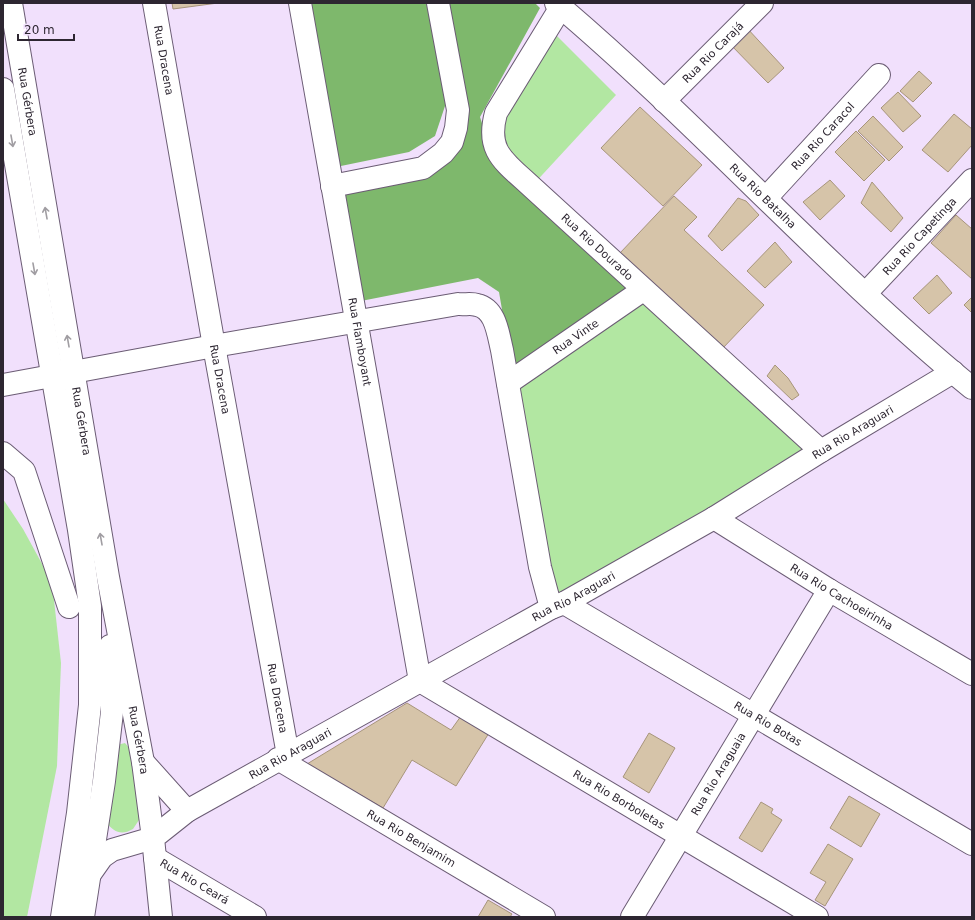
<svg xmlns="http://www.w3.org/2000/svg" width="975" height="920" font-family="'DejaVu Sans',sans-serif">
  <rect width="100%" height="100%" fill="#f1e0fc"/>
  <g fill="#b2e7a2">
    <path d="M548 27 616 95 531 187 509 167 496 113Z"/>
    <path d="M643 290 821 451 551 608 508 383Z"/>
    <path d="M3 499 23 529 52 582 61 663 57 766 27 917H3Z"/>
    <path d="M125 743 130 749 141 817 133 829C121 836 114 832 106 822L117 745Z"/>
  </g>
  <g fill="#7eb86c">
    <path d="M311 3H427L446 103 435 136 409 152 336 167Z"/>
    <path d="M443 3H535L540 8 480 117 489 145 636 290 513 374 499 292 478 278 361 301 339 191 452 155Z"/>
  </g>
  <g fill="#d6c4a9" stroke="#a7957b">
    <path d="M172 3H218L173 9Z"/>
    <path d="M746 27 784 68 768 83 729 43Z"/>
    <path d="M919 71 932 83 913 102 900 91Z"/>
    <path d="M898 92 921 116 903 132 881 108Z"/>
    <path d="M640 107 702 165 663 206 601 148Z"/>
    <path d="M954 114 972 129V145L948 172 922 150Z"/>
    <path d="M873 116 903 147 889 161 858 131Z"/>
    <path d="M856 131 885 160 864 181 835 152Z"/>
    <path d="M830 180 845 196 820 220 803 202Z"/>
    <path d="M872 182 903 218 891 232 861 203Z"/>
    <path d="M674 196 697 217 684 230 764 305 722 349 620 253Z"/>
    <path d="M738 198 746 201 759 215 722 251 708 236Z"/>
    <path d="M956 215 972 229V279L931 243Z"/>
    <path d="M775 242 792 262 765 288 747 271Z"/>
    <path d="M937 275 952 293 929 314 913 298Z"/>
    <path d="M972 297V313L964 305Z"/>
    <path d="M775 365 788 378 799 395 792 400 767 376Z"/>
    <path d="M407 703 451 730 461 716 489 733 456 786 412 760 383 808 307 764Z"/>
    <path d="M649 733 675 748 649 793 623 777Z"/>
    <path d="M849 796 880 814 861 847 830 828Z"/>
    <path d="M761 802 773 809 771 813 782 820 762 852 739 838Z"/>
    <path d="M828 844 853 859 825 906 815 900 826 882 810 873Z"/>
    <path d="M488 900 512 914 510 917H478Z"/>
  </g>
  <g fill="none" stroke-linecap="round" stroke-linejoin="round">
    <defs>
      <g id="minor">
        <path id="s1" d="M11 3 108 577 143 762 153 838 112 850 102 857 90 874"/>
        <path id="s2" d="M154 3 214 346 288 755"/>
        <path id="s3" d="M300 3 420 681 817 917"/>
        <path id="s4" d="M556 3C700 125 826 268 972 388"/>
        <path id="s5" d="M561 7 496 113C487 146 499 158 523 179L821 451"/>
        <path d="M3 89 79 530 90 606V705L78 813 62 917"/>
        <path id="s6" d="M664 101 762 3"/>
        <path d="M332 186 423 168 443 153 452 142 456 128 458 110 438 3"/>
        <path id="s7" d="M766 198 879 75"/>
        <path id="s8" d="M866 293 972 180"/>
        <path id="s9" d="M508 383 643 290"/>
        <path d="M3 385 214 346 458 304C464 305 471 303 477 305 496 309 498 334 502 350L540 567 551 608"/>
        <path d="M3 453 24 471 69 607"/>
        <path id="s10" d="M714 518 829 590 972 674"/>
        <path id="s11" d="M564 603 972 844"/>
        <path id="s12" d="M278 759 544 917"/>
        <path d="M143 762 187 811"/>
        <path id="s13" d="M155 858 255 917"/>
        <path d="M83 917 104 781 112 712 110 646"/>
        <path id="s14" d="M161 917 153 838 187 811 551 608 564 603 714 518 821 451 953 372"/>
        <path id="s15" d="M632 917 829 590"/>
      </g>
    </defs>
    <use href="#minor" stroke="#6b5c74" stroke-width="24"/>
    <use href="#minor" stroke="#fff" stroke-width="22"/>
  </g>
  <defs><path id="oneway-shaft" d="M-6 0H5M1.5-3L5.5 0L1.5 3" fill="none" stroke-width="1.6" stroke-linecap="round" stroke-linejoin="round"/></defs>
  <g stroke="#a09da2">
    <use href="#oneway-shaft" transform="translate(12 141) rotate(80)"/>
    <use href="#oneway-shaft" transform="translate(46 213) rotate(-100)"/>
    <use href="#oneway-shaft" transform="translate(34 269) rotate(80)"/>
    <use href="#oneway-shaft" transform="translate(68 341) rotate(-100)"/>
    <use href="#oneway-shaft" transform="translate(101 539) rotate(-100)"/>
  </g>
  <g text-anchor="middle" stroke-width="4" stroke-linejoin="round" paint-order="stroke">
    <g font-size="11" fill="#2d2631" stroke="#f1e0fc">
      <text dy="4" stroke="none"><textPath href="#s6" startOffset="69">Rua Rio Carajá</textPath></text>
      <text dy="4" stroke="none"><textPath href="#s2" startOffset="58">Rua Dracena</textPath></text>
      <text dy="4" stroke="none"><textPath href="#s1" startOffset="100">Rua Gérbera</textPath></text>
      <text dy="4" stroke="none"><textPath href="#s7" startOffset="84">Rua Rio Caracol</textPath></text>
      <text dy="4" stroke="none"><textPath href="#s4" startOffset="283">Rua Rio Batalha</textPath></text>
      <text dy="4" stroke="none"><textPath href="#s8" startOffset="78">Rua Rio Capetinga</textPath></text>
      <text dy="4" stroke="none"><textPath href="#s5" startOffset="302">Rua Rio Dourado</textPath></text>
      <text dy="4" stroke="none"><textPath href="#s9" startOffset="82">Rua Vinte</textPath></text>
      <text dy="4" stroke="none"><textPath href="#s3" startOffset="344">Rua Flamboyant</textPath></text>
      <text dy="4" stroke="none"><textPath href="#s2" startOffset="382">Rua Dracena</textPath></text>
      <text dy="4" stroke="none"><textPath href="#s1" startOffset="424">Rua Gérbera</textPath></text>
      <text dy="4" stroke="none"><textPath href="#s14" startOffset="889">Rua Rio Araguari</textPath></text>
      <text dy="4" stroke="none"><textPath href="#s14" startOffset="565">Rua Rio Araguari</textPath></text>
      <text dy="4" stroke="none"><textPath href="#s10" startOffset="150">Rua Rio Cachoeirinha</textPath></text>
      <text dy="4" stroke="none"><textPath href="#s2" startOffset="706">Rua Dracena</textPath></text>
      <text dy="4" stroke="none"><textPath href="#s11" startOffset="237">Rua Rio Botas</textPath></text>
      <text dy="4" stroke="none"><textPath href="#s1" startOffset="748">Rua Gérbera</textPath></text>
      <text dy="4" stroke="none"><textPath href="#s14" startOffset="241">Rua Rio Araguari</textPath></text>
      <text dy="4" stroke="none"><textPath href="#s15" startOffset="167">Rua Rio Araguaia</textPath></text>
      <text dy="4" stroke="none"><textPath href="#s3" startOffset="920">Rua Rio Borboletas</textPath></text>
      <text dy="4" stroke="none"><textPath href="#s12" startOffset="155">Rua Rio Benjamim</textPath></text>
      <text dy="4" stroke="none"><textPath href="#s13" startOffset="46">Rua Rio Ceará</textPath></text>
    </g>
  </g>
  <rect width="975" height="920" fill="none" stroke="#2d2631" stroke-width="8"/>
  <path d="M18 34v6h56v-6" fill="none" stroke="#2d2631" stroke-width="2"/>
  <text x="24" y="34" font-size="12" fill="#2d2631" stroke="#f1e0fc" stroke-width="3" paint-order="stroke">20 m</text>
</svg>
